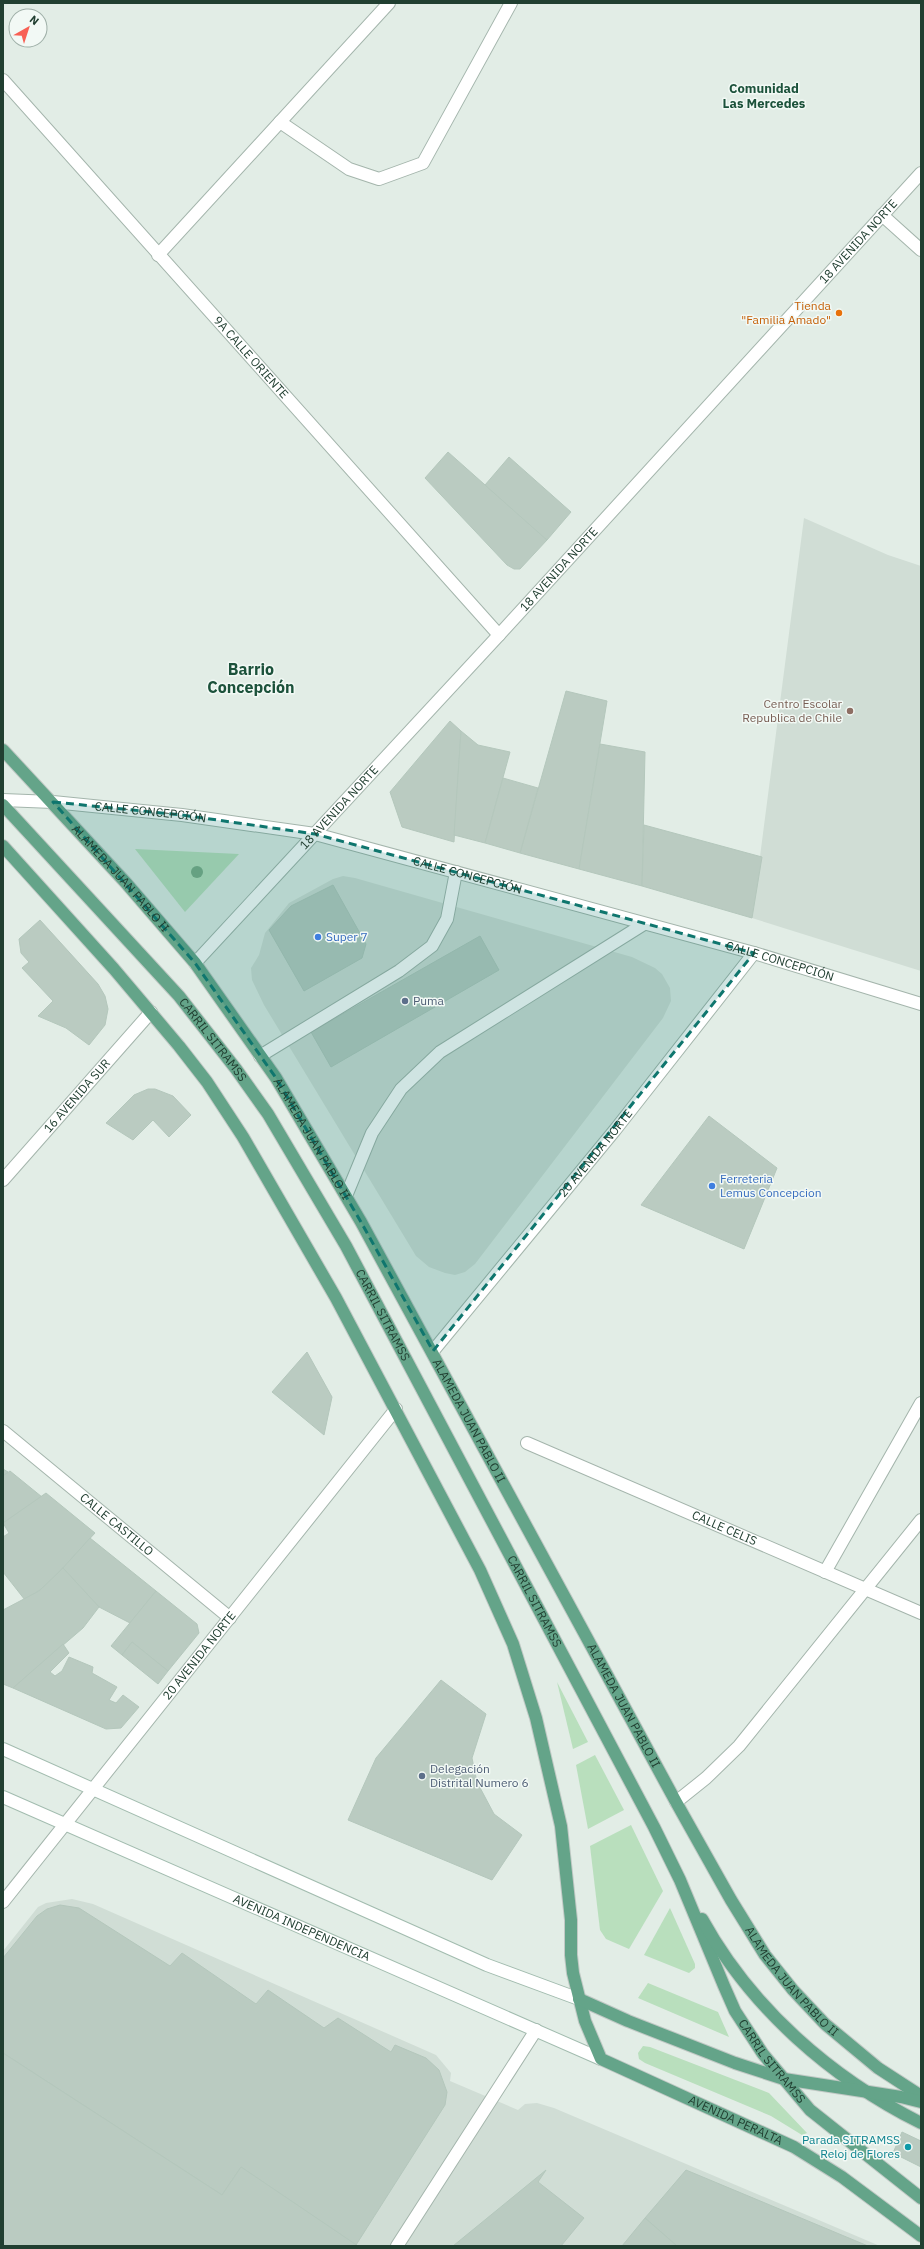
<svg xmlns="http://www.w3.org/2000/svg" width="924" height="2249" font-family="'IBM Plex Sans',sans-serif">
  <rect width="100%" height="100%" fill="#e2ede6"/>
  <g fill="#d0ddd5">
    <path d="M804 518 888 555 921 566V971L752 918Z"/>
    <path d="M343 876 355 878 632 957 655 968 662 974 670 988 671 1001 663 1018 475 1264 465 1272 455 1275 445 1273 429 1267 416 1256 264 1005 252 980 251 968 259 955 265 933 289 903 333 879Z"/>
    <path d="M72 1899 93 1904 436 2055 451 2073 450 2081 518 2110 525 2104 537 2103 554 2108 880 2246H3V1951L38 1907 46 1903Z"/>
  </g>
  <g fill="#b9dfbd">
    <path d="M135 849 239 854 185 912Z"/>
    <path d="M557 1682 588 1742 573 1749Z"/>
    <path d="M595 1755 624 1810 588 1829 576 1765Z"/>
    <path d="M631 1825 663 1891 629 1949 606 1939 600 1930 590 1846Z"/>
    <path d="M670 1908 695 1964V1968L689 1973 644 1955Z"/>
    <path d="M648 1983 718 2012 729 2037 638 1998Z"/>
    <path d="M643 2046 650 2047 769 2093 807 2133 802 2135 771 2116 645 2063 639 2059 638 2053Z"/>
  </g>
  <g fill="#bacbc1" stroke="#b4c7bc">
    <path d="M448 452 547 540 520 569H514L507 565 425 478Z"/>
    <path d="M509 457 571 512 547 540 485 485Z"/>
    <path d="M566 691 607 701 579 869 520 853Z"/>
    <path d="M450 721 461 731 454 842 402 827 390 792Z"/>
    <path d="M461 731 478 745 510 752 485 843 454 835Z"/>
    <path d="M600 744 645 752 642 886 579 869Z"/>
    <path d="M503 778 538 788 520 853 485 843Z"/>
    <path d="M644 825 762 857 752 918 642 886Z"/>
    <path d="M333 885 366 944 362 958 304 991 269 930 291 906Z"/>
    <path d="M40 920 98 984 105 996 108 1009 105 1025 89 1045 66 1028 38 1016 53 1001 22 968 29 962 21 953 19 939Z"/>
    <path d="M480 936 499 970 331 1067 311 1032Z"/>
    <path d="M148 1089H155L173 1096 191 1115 169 1137 153 1120 133 1140 106 1123 134 1095Z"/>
    <path d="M709 1116 777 1168 744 1249 641 1205Z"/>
    <path d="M307 1352 332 1397 324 1435 272 1392Z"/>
    <path d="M3 1469 8 1472 3 1476Z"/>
    <path d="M10 1471 42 1497 3 1523V1476Z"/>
    <path d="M46 1493 95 1533 47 1585 25 1600 3 1572V1537L9 1533 3 1523Z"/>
    <path d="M90 1538 156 1591 130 1623 99 1607 63 1568Z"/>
    <path d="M63 1568 99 1607 83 1628 13 1688 3 1684V1610L39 1591Z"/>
    <path d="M156 1591 197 1624 199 1633 168 1671 132 1642 122 1655 111 1646Z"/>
    <path d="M132 1642 168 1671 158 1684 122 1655Z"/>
    <path d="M63 1644 69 1653 50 1672 55 1676 62 1671 69 1657 93 1667 92 1673 117 1687 109 1700 116 1703 123 1695 139 1707 121 1728 106 1729 13 1688Z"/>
    <path d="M441 1680 486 1714 472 1758 477 1782 494 1814 522 1835 492 1880 348 1820 376 1758Z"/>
    <path d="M60 1905 79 1908 170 1966 182 1953 256 2004 268 1990 324 2028 338 2018 391 2052 395 2045 426 2058 439 2070 447 2092 445 2105 356 2245 241 2167 222 2195 3 2053V1958L37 1916 47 1909Z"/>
    <path d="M3 2053 222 2195 241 2167 358 2246H3Z"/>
    <path d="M902 2132 921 2141V2167L893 2153Z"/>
    <path d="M546 2170 538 2182 584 2218 561 2246H453Z"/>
    <path d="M686 2170 868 2246H677L645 2218Z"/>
    <path d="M645 2218 677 2246H622Z"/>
  </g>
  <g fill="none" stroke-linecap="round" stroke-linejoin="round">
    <defs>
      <g id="service">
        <path d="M280 122 349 169 379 179 423 163 511 3"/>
        <path d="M882 215 921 250"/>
        <path d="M260 1056 399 971 432 946 447 919 456 872"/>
        <path d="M346 1196 372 1133 401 1089 440 1052 644 924"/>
        <path d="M825 1572 921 1403"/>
        <path d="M397 2246 536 2030"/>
      </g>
      <g id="minor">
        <path id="s1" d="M3 80 499 635"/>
        <path d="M158 255 389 3"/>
        <path id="s2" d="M195 963 499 635 921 173"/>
        <path id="s3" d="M3 1180 151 1012"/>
        <path id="s4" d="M433 1351 615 1130 754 953"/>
        <path id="s5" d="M3 1431 230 1618"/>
        <path id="s6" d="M527 1443 921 1613"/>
        <path d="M676 1802 706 1778 739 1746 921 1520"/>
        <path id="s7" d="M3 1902 396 1409"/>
      </g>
      <g id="tertiary">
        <path id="s8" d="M3 800 53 802 182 815 315 834 754 953 921 1004"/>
      </g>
      <g id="secondary">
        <path d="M3 1749 487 1965 579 1999"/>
        <path id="s9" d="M3 1797 601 2059"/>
      </g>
      <g id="primary">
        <path id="s10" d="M3 750 126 883 195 963 276 1078 361 1222 676 1802 731 1900 765 1955 793 1990 825 2024 878 2068 921 2096"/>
        <path id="s11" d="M3 805 179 996 236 1069 268 1114 346 1246 654 1827 680 1880 724 1986 735 2011 763 2054 810 2110 921 2198"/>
        <path id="s12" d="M3 846 114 969 179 1046 207 1082 243 1137 336 1298 480 1570 513 1644 536 1718 561 1826 571 1920V1955L573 1973 585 2021 601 2059 794 2147 842 2177 921 2236"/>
        <path d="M702 1919C751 2008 831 2078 921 2123"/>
        <path d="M579 1999 628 2021 735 2063 784 2079 901 2097 921 2102"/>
      </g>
    </defs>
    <use href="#service" stroke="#a4b5ac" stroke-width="14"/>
    <use href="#minor" stroke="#a4b5ac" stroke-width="14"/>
    <use href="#tertiary" stroke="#a4b5ac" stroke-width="14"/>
    <use href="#secondary" stroke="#a2bcaf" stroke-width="14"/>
    <use href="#primary" stroke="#c1c9c5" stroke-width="14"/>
    <use href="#service" stroke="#fff" stroke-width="12"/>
    <use href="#minor" stroke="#fff" stroke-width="12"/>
    <use href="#tertiary" stroke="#fff" stroke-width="12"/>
    <use href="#secondary" stroke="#fff" stroke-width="12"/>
    <use href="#primary" stroke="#64a489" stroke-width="12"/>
  </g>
  <circle fill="#7cac87" cx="197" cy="872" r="6"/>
  <path fill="#0f766e" fill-opacity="0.2" stroke="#0f766e" stroke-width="3" stroke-dasharray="8 5" stroke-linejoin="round" d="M53 802 182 815 315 834 754 953 433 1351 361 1222 276 1078 195 963Z"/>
  <circle fill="#e8710a" stroke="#f2f9f5" stroke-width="1.5" cx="839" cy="313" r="4"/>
  <circle fill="#8d6e63" stroke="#f2f9f5" stroke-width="1.5" cx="850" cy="711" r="4"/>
  <g fill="#3f7fe0" stroke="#f2f9f5" stroke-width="1.5">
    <circle cx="318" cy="937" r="4"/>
    <circle cx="712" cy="1186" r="4"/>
  </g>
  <g fill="#5c6f8a" stroke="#f2f9f5" stroke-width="1.5">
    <circle cx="405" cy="1001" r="4"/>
    <circle cx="422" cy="1776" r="4"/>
  </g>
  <circle fill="#0f9aa8" stroke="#f2f9f5" stroke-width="1.5" cx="908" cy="2147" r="4"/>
  <g text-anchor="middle" stroke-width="3" stroke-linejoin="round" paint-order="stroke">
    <g font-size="12" fill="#213f31" stroke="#f2f9f5">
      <text dy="4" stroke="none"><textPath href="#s2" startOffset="980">18 AVENIDA NORTE</textPath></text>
      <text dy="4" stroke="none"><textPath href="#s1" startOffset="372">9A CALLE ORIENTE</textPath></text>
      <text dy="4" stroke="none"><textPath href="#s2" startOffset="536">18 AVENIDA NORTE</textPath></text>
      <text dy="4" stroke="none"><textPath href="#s2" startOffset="212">18 AVENIDA NORTE</textPath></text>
      <text dy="4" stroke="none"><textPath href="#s8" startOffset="148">CALLE CONCEPCIÓN</textPath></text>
      <text dy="4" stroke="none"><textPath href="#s8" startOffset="472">CALLE CONCEPCIÓN</textPath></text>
      <text dy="4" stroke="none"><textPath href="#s10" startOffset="174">ALAMEDA JUAN PABLO II</textPath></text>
      <text dy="4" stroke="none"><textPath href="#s8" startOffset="796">CALLE CONCEPCIÓN</textPath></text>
      <text dy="4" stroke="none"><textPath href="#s11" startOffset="315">CARRIL SITRAMSS</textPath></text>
      <text dy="4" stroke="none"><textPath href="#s3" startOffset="112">16 AVENIDA SUR</textPath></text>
      <text dy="4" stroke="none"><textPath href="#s10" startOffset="498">ALAMEDA JUAN PABLO II</textPath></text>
      <text dy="4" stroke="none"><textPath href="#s4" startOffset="256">20 AVENIDA NORTE</textPath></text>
      <text dy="4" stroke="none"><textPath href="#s11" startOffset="639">CARRIL SITRAMSS</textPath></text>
      <text dy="4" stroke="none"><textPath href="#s10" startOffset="821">ALAMEDA JUAN PABLO II</textPath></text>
      <text dy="4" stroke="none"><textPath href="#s5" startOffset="147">CALLE CASTILLO</textPath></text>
      <text dy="4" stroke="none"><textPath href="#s6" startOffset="215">CALLE CELIS</textPath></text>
      <text dy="4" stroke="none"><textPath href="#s11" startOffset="963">CARRIL SITRAMSS</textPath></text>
      <text dy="4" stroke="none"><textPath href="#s7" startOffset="315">20 AVENIDA NORTE</textPath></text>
      <text dy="4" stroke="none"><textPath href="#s10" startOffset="1145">ALAMEDA JUAN PABLO II</textPath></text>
      <text dy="4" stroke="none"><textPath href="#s9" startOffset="326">AVENIDA INDEPENDENCIA</textPath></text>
      <text dy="4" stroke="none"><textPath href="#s10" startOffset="1469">ALAMEDA JUAN PABLO II</textPath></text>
      <text dy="4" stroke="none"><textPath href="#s11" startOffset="1482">CARRIL SITRAMSS</textPath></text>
      <text dy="4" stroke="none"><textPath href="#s12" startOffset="1527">AVENIDA PERALTA</textPath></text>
    </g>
    <g font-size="12" fill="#c56008" stroke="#f2f9f5" text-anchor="end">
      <text x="831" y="310">Tienda<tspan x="831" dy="14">"Familia Amado"</tspan></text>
    </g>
    <g font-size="12" fill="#785e54" stroke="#f2f9f5" text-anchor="end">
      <text x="842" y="708">Centro Escolar<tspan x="842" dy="14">Republica de Chile</tspan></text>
    </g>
    <g font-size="12" fill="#366cbe" stroke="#f2f9f5" text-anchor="start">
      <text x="326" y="941">Super 7</text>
      <text x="720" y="1183">Ferreteria<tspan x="720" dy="14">Lemus Concepcion</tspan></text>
    </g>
    <g font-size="12" fill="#4e5e75" stroke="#f2f9f5" text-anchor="start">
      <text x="413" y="1005">Puma</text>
      <text x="430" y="1773">Delegación<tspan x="430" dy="14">Distrital Numero 6</tspan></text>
    </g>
    <g font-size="12" fill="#0d838f" stroke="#f2f9f5" text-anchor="end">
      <text x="900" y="2144">Parada SITRAMSS<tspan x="900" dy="14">Reloj de Flores</tspan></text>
    </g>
    <g font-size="13" font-weight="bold" fill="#1c523b" stroke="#f2f9f5">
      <text x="764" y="93">Comunidad<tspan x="764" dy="15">Las Mercedes</tspan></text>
    </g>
    <g font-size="16" font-weight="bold" fill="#1c523b" stroke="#f2f9f5">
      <text x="251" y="675">Barrio<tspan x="251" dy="18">Concepción</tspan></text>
    </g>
  </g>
  <rect width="924" height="2249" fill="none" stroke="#213f31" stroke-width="8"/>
  <g transform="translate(28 28) rotate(39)"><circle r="19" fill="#f2f9f5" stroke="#9eafa7"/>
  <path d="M0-3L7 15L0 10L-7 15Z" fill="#f86054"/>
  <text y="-6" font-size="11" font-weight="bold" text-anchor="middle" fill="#213f31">N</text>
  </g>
</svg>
